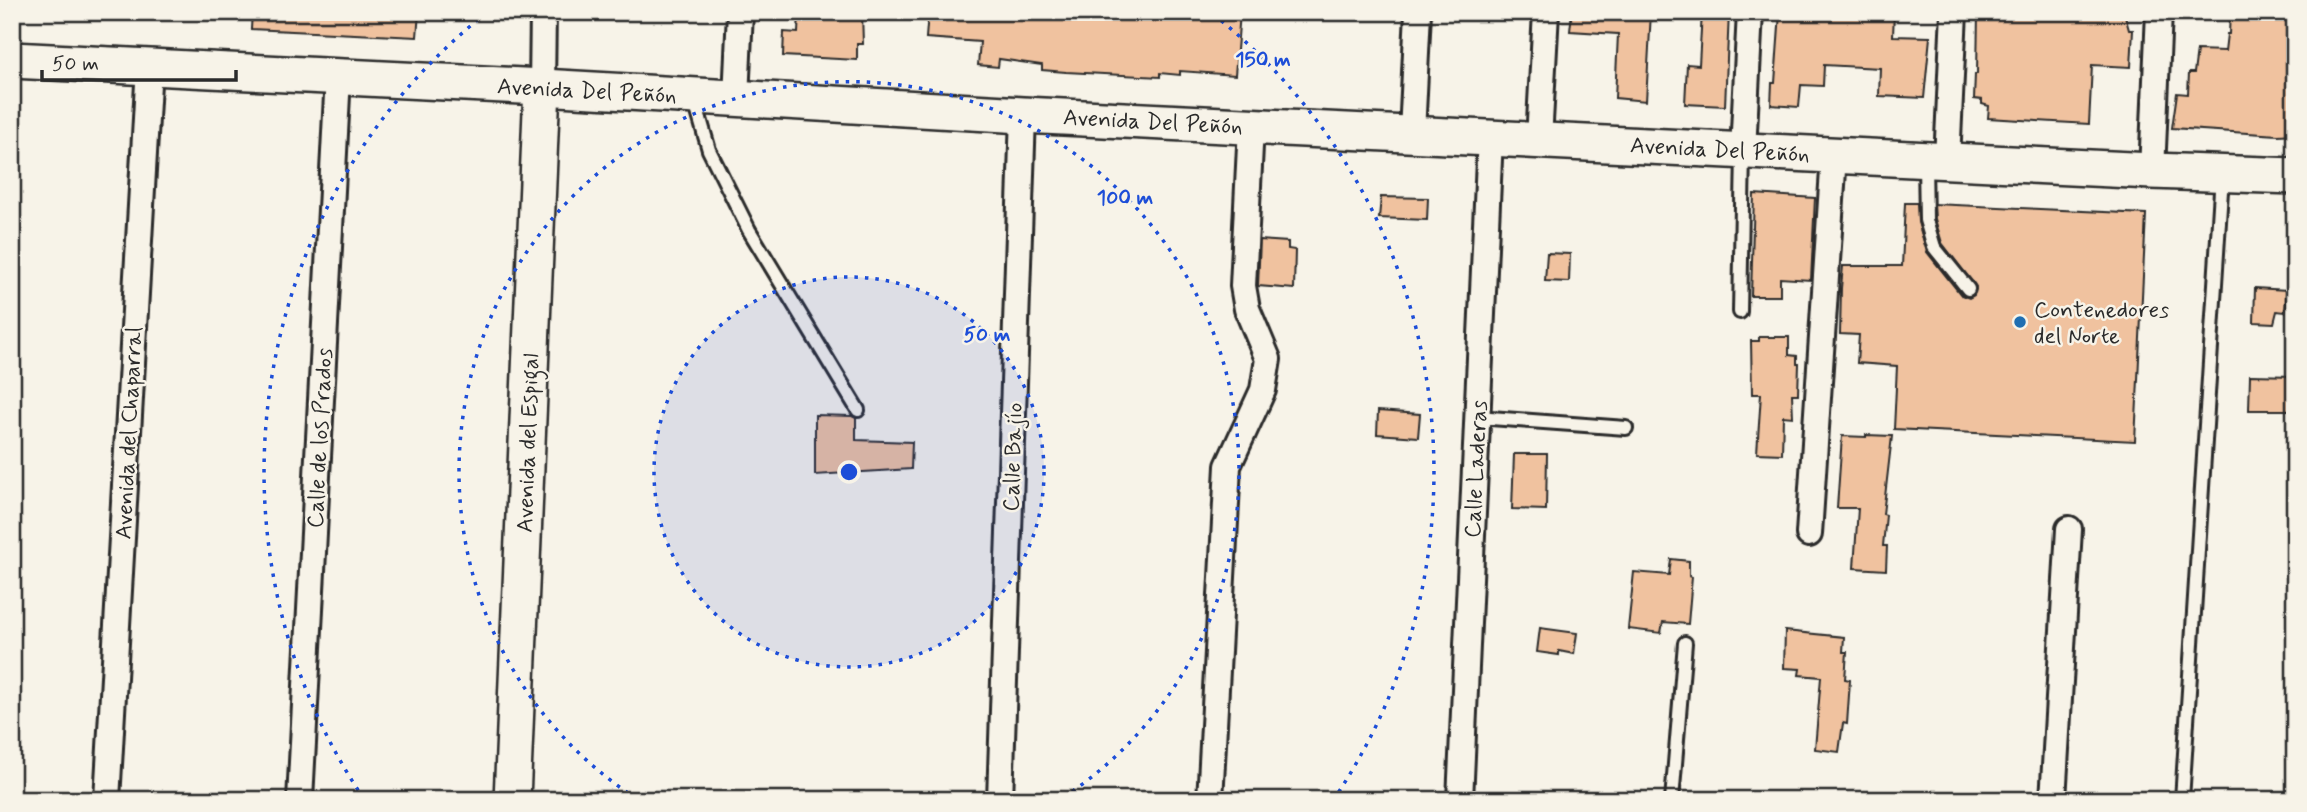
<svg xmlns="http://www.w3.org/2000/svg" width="2307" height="812" font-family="Mynerve,sans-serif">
  <rect width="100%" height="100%" fill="#f7f3e8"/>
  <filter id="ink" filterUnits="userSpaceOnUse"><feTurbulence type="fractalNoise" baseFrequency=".0143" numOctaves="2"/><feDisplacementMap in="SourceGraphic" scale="14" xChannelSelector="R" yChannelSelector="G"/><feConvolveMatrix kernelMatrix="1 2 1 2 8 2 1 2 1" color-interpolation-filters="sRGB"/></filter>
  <g filter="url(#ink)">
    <g fill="#f0c29f" stroke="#2b2b2b" stroke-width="2">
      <path d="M252 12H419L417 37 251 29Z"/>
      <path d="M799 12H862L863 44H857V60L783 56 784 32 798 33Z"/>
      <path d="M928 12H1240L1235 75 1180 71V75L1160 73V77L1066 72 1042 70V65L999 59 998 67 978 65 980 42 926 38Z"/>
      <path d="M1572 12H1651L1646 101 1615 98 1618 34 1570 31Z"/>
      <path d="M1702 12H1729L1725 106 1685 104 1687 64 1699 65Z"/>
      <path d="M1780 12H1894L1893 36 1930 37 1924 98 1879 96 1880 68 1824 65 1823 86 1801 85 1799 107 1771 105 1772 83H1775Z"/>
      <path d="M1978 12H2124L2129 30H2133L2131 67 2092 65 2089 124 1988 118 1989 106 1982 104V100L1974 99 1975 74H1977Z"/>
      <path d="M2230 12H2295V134L2278 135 2172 128 2177 93 2188 94 2189 73H2194L2197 50 2225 51 2227 34H2229Z"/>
      <path d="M1754 194 1815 198 1811 280 1780 278V296H1751Z"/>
      <path d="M1381 197 1428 198 1427 220 1379 218Z"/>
      <path d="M1905 203H1917L1918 222 1927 252 1961 295 1969 298 1974 295 1976 287 1942 243 1935 219 1934 204 2146 214 2135 441 1894 429 1897 366 1857 363 1859 335 1840 334 1841 288 1843 266H1902Z"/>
      <path d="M1260 240 1288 242V249L1295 250 1294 289 1258 286Z"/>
      <path d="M1547 253 1570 254 1569 282 1545 281Z"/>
      <path d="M2255 288 2287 290 2285 312 2277 311 2274 323 2254 322Z"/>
      <path d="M1759 337H1789V355L1797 356V364H1799L1798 394H1792L1793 417 1783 416 1782 454 1757 453 1761 394H1752L1751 341H1759Z"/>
      <path d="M2250 375 2295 376V410H2249Z"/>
      <path d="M1378 411 1420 414 1418 437 1377 434Z"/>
      <path d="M815 415 852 416 856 418V440L912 442 911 469 815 475Z"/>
      <path d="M1866 435 1892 436 1883 514 1886 515 1883 546H1887L1886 570 1854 568 1858 508H1837L1842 436 1866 437Z"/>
      <path d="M1514 454H1547L1546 510 1512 509Z"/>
      <path d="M1671 559 1689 561V576L1692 577 1688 624 1663 622 1661 633 1628 629 1634 572 1669 575Z"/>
      <path d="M1540 628 1577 633 1574 654 1559 651V655L1537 652Z"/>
      <path d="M1785 631 1844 637 1843 652H1847L1845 679 1850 680 1847 724 1843 723 1839 752 1815 749 1821 677 1799 675 1800 669 1784 668Z"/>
    </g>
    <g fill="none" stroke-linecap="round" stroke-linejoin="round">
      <defs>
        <g id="lane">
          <path d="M694 98 709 150 749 230 858 410"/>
          <path d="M1925 163 1926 220 1934 247 1968 289"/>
          <path d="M1740 312 1743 152"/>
          <path d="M1477 417 1626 428"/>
          <path d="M1672 800 1685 643"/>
          <path d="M2182 800 2222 175"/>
        </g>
        <g id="street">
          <path d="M542 87 543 12"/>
          <path d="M736 98 740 12"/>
          <path d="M1412 133 1418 12"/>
          <path d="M1539 140 1546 12"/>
          <path d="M1743 151 1750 12"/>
          <path d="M1947 160 1954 12"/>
          <path d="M2152 171 2159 12"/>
          <path d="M1809 534 1834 155"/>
          <path d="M107 800 149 66"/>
          <path d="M300 800 338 76"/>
          <path d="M1000 800 1023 115"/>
          <path d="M1210 800 1228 466 1263 390 1268 359 1247 309 1243 286 1251 126"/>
          <path d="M1460 800 1490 137"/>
          <path d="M2053 800 2069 529"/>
        </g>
        <g id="secondary">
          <path d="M12 60 542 87 1023 115 2152 171 2295 176"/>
          <path d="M512 800 542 87"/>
        </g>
      </defs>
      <use href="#lane" stroke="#2b2b2b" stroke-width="18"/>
      <use href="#street" stroke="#2b2b2b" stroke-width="30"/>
      <use href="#secondary" stroke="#2b2b2b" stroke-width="40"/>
      <use href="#lane" stroke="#f7f3e8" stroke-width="12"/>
      <use href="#street" stroke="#f7f3e8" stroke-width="24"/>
      <use href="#secondary" stroke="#f7f3e8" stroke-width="35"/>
    </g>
  </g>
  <circle cx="849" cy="472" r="195" fill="#1d4ed8" fill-opacity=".12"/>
  <g fill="none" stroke="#1d4ed8" stroke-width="3.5" stroke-dasharray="3.5 7">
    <circle cx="849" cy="472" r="195"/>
    <path d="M637 799A390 390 0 1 1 1061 799"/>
    <path d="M364 799A585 585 0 0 1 485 14M1213 14A585 585 0 0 1 1334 799"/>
  </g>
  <circle fill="#1f6fb2" stroke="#f7f3e8" stroke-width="2.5" cx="2020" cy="322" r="7"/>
  <g text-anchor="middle" stroke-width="5" stroke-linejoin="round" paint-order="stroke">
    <g font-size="23" fill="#2b2b2b" stroke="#f7f3e8">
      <text transform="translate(587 90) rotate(3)" y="8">Avenida Del Peñón</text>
      <text transform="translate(1153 121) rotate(3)" y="8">Avenida Del Peñón</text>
      <text transform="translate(1720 149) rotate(3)" y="8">Avenida Del Peñón</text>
      <text transform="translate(128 433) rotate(-87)" y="8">Avenida del Chaparral</text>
      <text transform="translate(319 438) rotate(-87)" y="8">Calle de los Prados</text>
      <text transform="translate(527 443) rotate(-88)" y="8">Avenida del Espigal</text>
      <text transform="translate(1012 457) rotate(-88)" y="8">Calle Bajío</text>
      <text transform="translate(1475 469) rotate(-87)" y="8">Calle Laderas</text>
    </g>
    <g font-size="23" fill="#2b2b2b" stroke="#f7f3e8" text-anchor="start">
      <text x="2034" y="317">Contenedores<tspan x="2034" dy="26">del Norte</tspan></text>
    </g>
  </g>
  <circle cx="849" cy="472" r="10" fill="#1d4ed8" stroke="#f7f3e8" stroke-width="3.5"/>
  <g font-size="21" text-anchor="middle" font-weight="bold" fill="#1d4ed8" stroke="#f7f3e8" stroke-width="5" stroke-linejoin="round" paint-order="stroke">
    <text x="1263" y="66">150 m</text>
    <text x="1125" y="204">100 m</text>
    <text x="987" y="341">50 m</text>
  </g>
  <rect width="2307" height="812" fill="none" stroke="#f7f3e8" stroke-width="42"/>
  <rect x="21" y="21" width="2265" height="770" fill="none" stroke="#2b2b2b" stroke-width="2.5" filter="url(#ink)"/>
  <path d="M42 70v10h194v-10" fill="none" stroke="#2b2b2b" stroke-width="3.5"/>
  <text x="52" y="70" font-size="21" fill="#2b2b2b" stroke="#f7f3e8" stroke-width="5" paint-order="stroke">50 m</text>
</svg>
